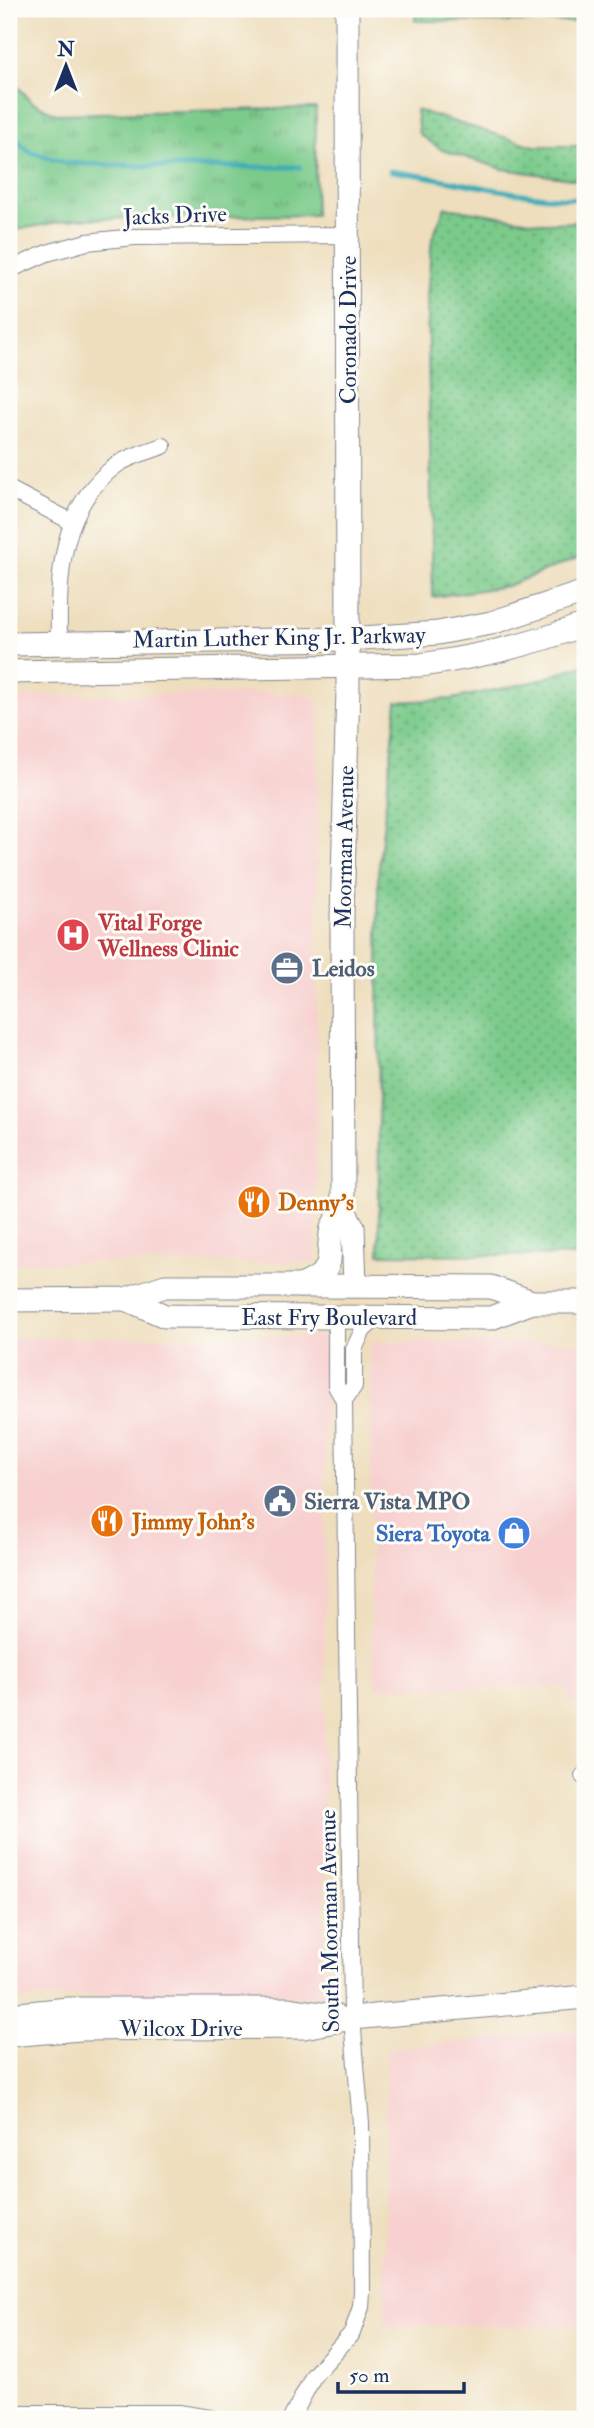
<svg xmlns="http://www.w3.org/2000/svg" width="594" height="2428" font-family="'IM FELL Double Pica',serif">
  <defs>
    <pattern id="grass-dots" width="8" height="8" patternUnits="userSpaceOnUse" patternTransform="scale(1.75)"><rect width="8" height="8" fill="#7ccb8b"/><path d="M2 2h.1M6 6h.1" fill="none" stroke="#65a575" stroke-width="1.8" stroke-linecap="round"/></pattern>
    <pattern id="park-tufts" width="24" height="20" patternUnits="userSpaceOnUse" patternTransform="scale(1.75)"><rect width="24" height="20" fill="#7ccb8b"/><path d="M3 7l-1-3M5 7V3M7 7l1-3M15 17l-1-3M17 17v-4M19 17l1-3" fill="none" stroke="#65a575"/></pattern>
  </defs>
  <rect width="100%" height="100%" fill="#fdfcf7"/>
  <filter id="ink" filterUnits="userSpaceOnUse"><feTurbulence type="fractalNoise" baseFrequency=".0143" numOctaves="2"/><feDisplacementMap in="SourceGraphic" scale="14" xChannelSelector="R" yChannelSelector="G"/><feConvolveMatrix kernelMatrix="1 2 1 2 8 2 1 2 1" color-interpolation-filters="sRGB"/></filter>
  <filter id="wash" filterUnits="userSpaceOnUse"><feTurbulence type="fractalNoise" baseFrequency=".00686" numOctaves="4" result="noise"/><feDisplacementMap in="SourceGraphic" scale="28" xChannelSelector="R" yChannelSelector="G"/><feGaussianBlur stdDeviation="1.57" result="paint"/><feColorMatrix in="noise" values="0 0 0 0 0 0 0 0 0 0 0 0 0 0 0 0 0 1.4 0 .05"/><feComposite in="paint" operator="in"/></filter>
  <g filter="url(#wash)">
    <rect width="100%" height="100%" fill="#eedebd"/>
    <g fill="#f7d0cf">
      <path d="M305 693 318 703 316 1262 9 1263V696Z"/>
      <path d="M325 1336 324 1995 84 1996 9 2001V1338Z"/>
      <path d="M370 1342H585V1702H567V1687L376 1688 371 1644Z"/>
      <path d="M585 2029V2325L385 2326 386 2049Z"/>
    </g>
    <g fill="url(#grass-dots)" stroke="#4c7d74" stroke-width="2">
      <path d="M415 9H585V22L415 21Z"/>
      <path d="M416 110 534 146H585V181L503 169 442 150 419 134Z"/>
      <path d="M445 207 543 223 585 222V555L507 586 433 597 427 298 432 238Z"/>
      <path d="M585 664V1256L379 1254 378 874 397 702 452 699 537 681Z"/>
    </g>
    <path fill="url(#park-tufts)" stroke="#4c7d74" stroke-width="2" d="M9 77 32 102 56 114 316 108 315 215 76 219 9 231Z"/>
    <g fill="none" stroke-linecap="round" stroke-linejoin="round">
      <g stroke="#3cacb7" stroke-width="5">
        <path d="M9 131 28 151 65 163 166 167H300"/>
        <path d="M390 171C455 179 520 199 585 199"/>
      </g>
    </g>
  </g>
  <g filter="url(#ink)">
    <g fill="none" stroke-linecap="round" stroke-linejoin="round">
      <defs>
        <g id="street">
          <path d="M9 270 47 253 87 242 134 237 348 235"/>
          <path d="M9 489 72 522"/>
          <path d="M59 642C58 577 59 506 118 464 130 456 149 451 163 446"/>
          <path d="M344 1400 354 1386V1349L363 1330 379 1316"/>
          <path d="M583 1776H585"/>
          <path d="M9 2413H179L215 2419"/>
          <path d="M291 2419 314 2375 352 2333 361 2307 362 2291 361 2123 352 2018 344 1400 336 1386V1317"/>
        </g>
        <g id="secondary">
          <path d="M347 9 348 687 342 917 343 1209 353 1227 355 1286"/>
          <path d="M9 644 347 639 438 633 491 623 585 592"/>
          <path d="M9 672 421 665C477 657 532 645 585 624"/>
          <path d="M301 1286C340 1269 325 1260 332 1228 334 1222 340 1215 343 1209"/>
          <path d="M126 1299 165 1316 491 1318 532 1302"/>
          <path d="M9 1300 126 1299 165 1286H317L491 1287 532 1302H585"/>
          <path d="M9 2015 68 2009H289L335 2016"/>
          <path d="M9 2035 80 2029 304 2027 352 2018 585 1997"/>
        </g>
      </defs>
      <use href="#street" stroke="#84868e" stroke-width="18"/>
      <use href="#secondary" stroke="#84868e" stroke-width="25"/>
      <use href="#street" stroke="#fff" stroke-width="16"/>
      <use href="#secondary" stroke="#fff" stroke-width="23"/>
    </g>
  </g>
  <defs>
    <symbol id="hospital-disc" viewBox="-11 -11 22 22"><circle r="9.5" fill="#e0444e" stroke="#fdfcf7"/><path d="M-5-5h3v3.5h4V-5h3V5h-3V1.5h-4V5h-3Z" fill="#fff"/></symbol>
    <symbol id="office-disc" viewBox="-11 -11 22 22"><circle r="9.5" fill="#5c6f8a" stroke="#fdfcf7"/><path d="M-6-3h4V-5.5h4V-3h4V5H-6ZM-1-4.5V-3h2v-1.5ZM-6 0V1H6V0Z" fill="#fff"/></symbol>
    <symbol id="restaurant-disc" viewBox="-11 -11 22 22"><circle r="9.5" fill="#e8710a" stroke="#fdfcf7"/><path d="M-5-6h1v4h1v-4h1v4h1v-4h1v5L-1.5 .5V6h-2V.5L-5-1ZM5-6V6H3V1.5H1.5Q1.5-4 5-6Z" fill="#fff"/></symbol>
    <symbol id="civic-disc" viewBox="-11 -11 22 22"><circle r="9.5" fill="#5c6f8a" stroke="#fdfcf7"/><path d="M-.6-6.5H3V-4.5H.6V-3L4-1V1h2V6H-6V1h2V-1L-.6-3ZM-1.2 2.5V6h2.4V2.5Z" fill="#fff"/></symbol>
    <symbol id="shop-disc" viewBox="-11 -11 22 22"><circle r="9.5" fill="#3f7fe0" stroke="#fdfcf7"/><path d="M-5-2.5h2.3a2.7 3.5 0 0 1 5.4 0H5L5.5 6h-11ZM-1.5-2.5h3a1.5 2.3 0 0 0-3 0Z" fill="#fff"/></symbol>
  </defs>
  <g fill-rule="evenodd">
    <use href="#hospital-disc" x="54" y="916" width="38" height="38"/>
    <use href="#office-disc" x="268" y="949" width="38" height="38"/>
    <use href="#restaurant-disc" x="235" y="1183" width="38" height="38"/>
    <use href="#civic-disc" x="261" y="1482" width="38" height="38"/>
    <use href="#restaurant-disc" x="88" y="1502" width="38" height="38"/>
    <use href="#shop-disc" x="495" y="1514" width="38" height="38"/>
  </g>
  <g text-anchor="middle" stroke-width="6" stroke-linejoin="round" paint-order="stroke">
    <g font-size="23" fill="#1b2f5e" stroke="#fdfcf7">
      <text transform="translate(175 215) rotate(-2)" y="8">Jacks Drive</text>
      <text transform="translate(348 330) rotate(-90)" y="8">Coronado Drive</text>
      <text transform="translate(279 637) rotate(-1)" y="8">Martin Luther King Jr. Parkway</text>
      <text transform="translate(344 847) rotate(-89)" y="8">Moorman Avenue</text>
      <text x="329" y="1325">East Fry Boulevard</text>
      <text transform="translate(329 1921) rotate(-91)" y="8">South Moorman Avenue</text>
      <text x="181" y="2036">Wilcox Drive</text>
    </g>
    <g font-size="23" font-weight="bold" fill="#be3a42" stroke="#fdfcf7" text-anchor="start">
      <text x="98" y="930">Vital Forge<tspan x="98" dy="26">Wellness Clinic</tspan></text>
    </g>
    <g font-size="23" font-weight="bold" fill="#4e5e75" stroke="#fdfcf7" text-anchor="start">
      <text x="312" y="976">Leidos</text>
      <text x="304" y="1509">Sierra Vista MPO</text>
    </g>
    <g font-size="23" font-weight="bold" fill="#c56008" stroke="#fdfcf7" text-anchor="start">
      <text x="278" y="1210">Denny's</text>
      <text x="132" y="1529">Jimmy John's</text>
    </g>
    <g font-size="23" font-weight="bold" fill="#366cbe" stroke="#fdfcf7" text-anchor="end">
      <text x="490" y="1541">Siera Toyota</text>
    </g>
  </g>
  <rect width="594" height="2428" fill="none" stroke="#fdfcf7" stroke-width="35"/>
  <g transform="translate(66 66)" stroke="#fdfcf7" stroke-width="5" paint-order="stroke">
  <path d="M0-5L12 26L0 18L-12 26Z" fill="#1b2f5e"/>
  <text y="-10" font-size="19" font-weight="bold" text-anchor="middle" fill="#1b2f5e">N</text>
  </g>
  <path d="M338 2382v10h126v-10" fill="none" stroke="#1b2f5e" stroke-width="3.5"/>
  <text x="349" y="2382" font-size="21" fill="#1b2f5e" stroke="#fdfcf7" stroke-width="5" paint-order="stroke">50 m</text>
</svg>
